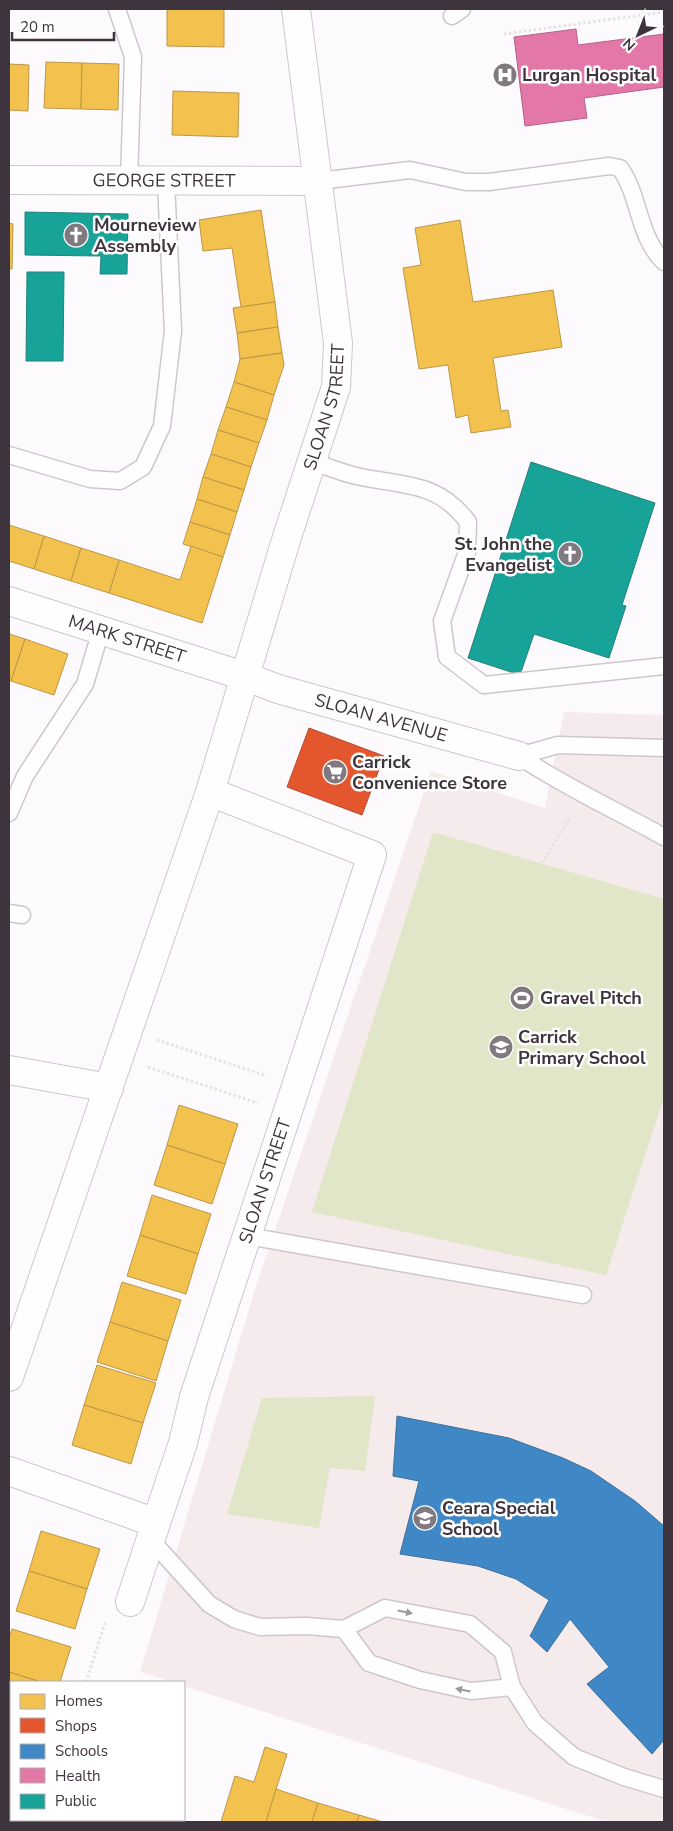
<svg xmlns="http://www.w3.org/2000/svg" width="673" height="1831" font-family="'Nunito Sans',sans-serif">
  <rect width="100%" height="100%" fill="#fdfafd"/>
  <path fill="#f5ebec" d="M564 712 664 715V1822H607L184 1686V1682H173L140 1672 256 1286 431 771 545 808Z"/>
  <g fill="#e0e6c7">
    <path d="M433 832 664 899V1097L606 1275 312 1212Z"/>
    <path d="M375 1396 365 1471 330 1468 319 1528 227 1514 262 1398Z"/>
  </g>
  <g fill="#f2c14e" stroke="#bc9749">
    <path d="M167 9H224V47L167 46Z"/>
    <path d="M46 62 82 63 81 109 44 108Z"/>
    <path d="M82 63 119 64 118 110 81 109Z"/>
    <path d="M9 64 29 65 28 111 9 110Z"/>
    <path d="M173 91 239 93 238 137 172 135Z"/>
    <path d="M261 210 275 302 241 307 232 248 203 251 199 220Z"/>
    <path d="M460 220 473 302 553 290 562 347 493 358 501 411 508 410 511 427 471 433 468 415 456 418 448 365 419 369 403 268 421 265 415 228Z"/>
    <path d="M9 223 13 224 12 269H9Z"/>
    <path d="M275 302 278 327 237 333 233 308Z"/>
    <path d="M278 327 282 353 240 359 237 333Z"/>
    <path d="M282 353 284 365 274 395 234 382 240 359Z"/>
    <path d="M234 382 274 395 267 420 226 407Z"/>
    <path d="M226 407 267 420 259 443 218 430Z"/>
    <path d="M218 430 259 443 251 467 211 454Z"/>
    <path d="M211 454 251 467 244 490 203 477Z"/>
    <path d="M203 477 244 490 237 512 197 499Z"/>
    <path d="M197 499 237 512 230 535 190 522Z"/>
    <path d="M190 522 230 535 223 557 183 544Z"/>
    <path d="M9 525 44 536 34 569 9 561Z"/>
    <path d="M44 536 81 548 71 581 34 569Z"/>
    <path d="M191 546 223 557 202 623 109 593 119 560 180 580Z"/>
    <path d="M81 548 119 560 109 593 71 581Z"/>
    <path d="M9 634 25 639 11 681 9 680Z"/>
    <path d="M25 639 68 654 54 695 11 681Z"/>
    <path d="M179 1105 238 1124 225 1164 167 1145Z"/>
    <path d="M167 1145 225 1164 212 1204 154 1185Z"/>
    <path d="M152 1195 211 1214 198 1254 140 1235Z"/>
    <path d="M140 1235 198 1254 186 1294 127 1276Z"/>
    <path d="M122 1282 181 1300 168 1341 110 1322Z"/>
    <path d="M110 1322 168 1341 156 1381 97 1362Z"/>
    <path d="M97 1365 156 1383 143 1423 84 1405Z"/>
    <path d="M84 1405 143 1423 131 1464 72 1445Z"/>
    <path d="M41 1531 100 1549 87 1589 29 1571Z"/>
    <path d="M29 1571 87 1589 75 1629 16 1611Z"/>
    <path d="M12 1629 71 1647 60 1682H41L9 1672V1639Z"/>
    <path d="M9 1672 41 1682H11V1717L9 1716Z"/>
    <path d="M265 1747 287 1754 266 1822H221L235 1776 254 1782Z"/>
    <path d="M276 1789 318 1803 312 1822H266Z"/>
    <path d="M318 1803 359 1815 357 1822H312Z"/>
    <path d="M359 1815 383 1822H357Z"/>
  </g>
  <path fill="#e4572e" stroke="#b24c32" d="M309 728 384 756 362 815 287 787Z"/>
  <path fill="#3f88c5" stroke="#3f6f9c" d="M397 1416 509 1438 563 1458 591 1471 635 1501 664 1526V1740L652 1754 587 1684 609 1667 570 1619 547 1652 530 1636 549 1600 516 1579 478 1566 400 1554 419 1481 393 1476Z"/>
  <path fill="#e377a8" stroke="#b26388" d="M576 29 578 45 664 34V87L584 98 587 118 525 126 514 37Z"/>
  <g fill="#17a398" stroke="#23827d">
    <path d="M25 212 128 214 127 274H100L101 256 25 255Z"/>
    <path d="M27 272H64L63 361H26Z"/>
    <path d="M531 462 655 503 622 605 626 606 609 658 534 634 520 675 468 658Z"/>
  </g>
  <g fill="none" stroke-linecap="round" stroke-linejoin="round">
    <defs>
      <g id="service">
        <path d="M117 9 133 57 129 181"/>
        <path d="M452 16 462 9"/>
        <path d="M319 181 410 170 466 182H489L609 166 620 168C640 196 638 237 664 262"/>
        <path d="M9 455 90 479 120 481 143 467 162 426 173 331 166 182"/>
        <path d="M313 462C329 467 345 474 361 477 405 486 438 482 468 522L467 552 442 621 447 657 484 685 664 666"/>
        <path d="M519 756C565 787 616 810 664 837"/>
        <path d="M519 756 558 745 664 748"/>
        <path d="M9 813 25 776 85 684 101 630"/>
        <path d="M9 913 22 915"/>
        <path d="M247 1236 583 1295"/>
        <path d="M151 1540 209 1604 234 1619 260 1627 306 1626 344 1629 385 1608 470 1624 503 1652 512 1687 535 1723 574 1757 624 1777 664 1789"/>
        <path d="M344 1629 369 1663 420 1680 471 1691 512 1687"/>
      </g>
      <g id="minor">
        <path id="s1" d="M9 180 319 181"/>
        <path id="s2" d="M9 601 244 676 278 689 519 756"/>
        <path d="M9 1070 109 1088"/>
        <path id="s3" d="M9 1471 156 1523 183 1443 194 1397 372 855 210 792"/>
        <path d="M130 1602 156 1523"/>
        <path d="M164 1820 165 1822"/>
      </g>
      <g id="tertiary">
        <path id="s4" d="M9 1377 210 792 287 537 336 387 338 343 296 9"/>
      </g>
    </defs>
    <use href="#service" stroke="#cdc7cd" stroke-width="19"/>
    <use href="#minor" stroke="#cdc7cd" stroke-width="30"/>
    <use href="#tertiary" stroke="#cdc7cd" stroke-width="30"/>
    <g stroke="#e4e3e4" stroke-width="3" stroke-dasharray="2.5 2.5" stroke-linecap="butt">
      <path d="M504 34 664 12"/>
      <path d="M542 863 570 817"/>
      <path d="M157 1040 267 1076"/>
      <path d="M148 1067 258 1103"/>
      <path d="M86 1682 106 1620"/>
      <path d="M9 1779H11"/>
    </g>
    <use href="#service" stroke="#fffeff" stroke-width="16"/>
    <use href="#minor" stroke="#fffeff" stroke-width="28"/>
    <use href="#tertiary" stroke="#fffeff" stroke-width="28"/>
  </g>
  <defs><path id="oneway-solid" d="M-6-.8H1V-3.2L6.5 0L1 3.2V.8H-6Z" transform="scale(1.25)"/></defs>
  <g fill="#9e999e">
    <use href="#oneway-solid" transform="translate(405 1612) rotate(11)"/>
    <use href="#oneway-solid" transform="translate(463 1690) rotate(-168)"/>
  </g>
  <defs>
    <symbol id="hospital-disc" viewBox="-11 -11 22 22"><circle r="9.5" fill="#817980" stroke="#fff"/><path d="M-5-5h3v3.5h4V-5h3V5h-3V1.5h-4V5h-3Z" fill="#fff"/></symbol>
    <symbol id="church-disc" viewBox="-11 -11 22 22"><circle r="9.5" fill="#817980" stroke="#fff"/><path d="M-1.2-6h2.4v3.5h3.3v2.4h-3.3V6h-2.4V-.1h-3.3v-2.4h3.3Z" fill="#fff"/></symbol>
    <symbol id="supermarket-disc" viewBox="-11 -11 22 22"><circle r="9.5" fill="#817980" stroke="#fff"/><path d="M-6-5.5h2.5l.6 2H6L4.5 2H-2.5L-4.4-4H-6ZM-1.5 3.2a1.3 1.3 0 1 0 .1 0ZM3 3.2a1.3 1.3 0 1 0 .1 0Z" fill="#fff"/></symbol>
    <symbol id="stadium-disc" viewBox="-11 -11 22 22"><circle r="9.5" fill="#817980" stroke="#fff"/><path d="M0-5a6.5 5 0 1 0 0 10a6.5 5 0 1 0 0-10ZM-3.5-1.8h7v3.6h-7Z" fill="#fff"/></symbol>
    <symbol id="school-disc" viewBox="-11 -11 22 22"><circle r="9.5" fill="#817980" stroke="#fff"/><path d="M0-5L7-2L0 1L-7-2ZM-4 1L0 2.5L4 1V4Q0 6-4 4Z" fill="#fff"/></symbol>
  </defs>
  <g fill-rule="evenodd">
    <use href="#hospital-disc" x="491" y="61" width="28" height="28"/>
    <use href="#church-disc" x="62" y="221" width="28" height="28"/>
    <use href="#church-disc" x="556" y="540" width="28" height="28"/>
    <use href="#supermarket-disc" x="321" y="758" width="28" height="28"/>
    <use href="#stadium-disc" x="508" y="984" width="28" height="28"/>
    <use href="#school-disc" x="487" y="1033" width="28" height="28"/>
    <use href="#school-disc" x="411" y="1504" width="28" height="28"/>
  </g>
  <g text-anchor="middle" stroke-width="5" stroke-linejoin="round" paint-order="stroke">
    <g font-size="18" font-weight="bold" fill="#3e343d" stroke="#fff" text-anchor="start">
      <text x="522" y="81">Lurgan Hospital</text>
      <text x="94" y="231">Mourneview<tspan x="94" dy="21">Assembly</tspan></text>
      <text x="552" y="550" text-anchor="end">St. John the<tspan x="552" dy="21">Evangelist</tspan></text>
      <text x="352" y="768">Carrick<tspan x="352" dy="21">Convenience Store</tspan></text>
      <text x="540" y="1004">Gravel Pitch</text>
      <text x="518" y="1043">Carrick<tspan x="518" dy="21">Primary School</tspan></text>
      <text x="442" y="1514">Ceara Special<tspan x="442" dy="21">School</tspan></text>
    </g>
    <g font-size="18" fill="#3e343d" stroke="#fff">
      <text dy="6" stroke="none"><textPath href="#s1" startOffset="155">GEORGE STREET</textPath></text>
      <text dy="6" stroke="none"><textPath href="#s4" startOffset="1021">SLOAN STREET</textPath></text>
      <text dy="6" stroke="none"><textPath href="#s2" startOffset="124">MARK STREET</textPath></text>
      <text dy="6" stroke="none"><textPath href="#s2" startOffset="390">SLOAN AVENUE</textPath></text>
      <text dy="6" stroke="none"><textPath href="#s3" startOffset="515">SLOAN STREET</textPath></text>
    </g>
  </g>
  <rect width="673" height="1831" fill="none" stroke="#3e343d" stroke-width="20"/>
  <rect x="10" y="1681" width="175" height="140" fill="#ffffff" stroke="#b2aeb1"/>
  <rect x="20" y="1694" width="25" height="15" fill="#f2c14e" stroke="#b2aeb1"/>
  <text x="55" y="1706" font-size="15" fill="#3e343d">Homes</text>
  <rect x="20" y="1718" width="25" height="15" fill="#e4572e" stroke="#b2aeb1"/>
  <text x="55" y="1731" font-size="15" fill="#3e343d">Shops</text>
  <rect x="20" y="1744" width="25" height="15" fill="#3f88c5" stroke="#b2aeb1"/>
  <text x="55" y="1756" font-size="15" fill="#3e343d">Schools</text>
  <rect x="20" y="1768" width="25" height="15" fill="#e377a8" stroke="#b2aeb1"/>
  <text x="55" y="1781" font-size="15" fill="#3e343d">Health</text>
  <rect x="20" y="1794" width="25" height="15" fill="#17a398" stroke="#b2aeb1"/>
  <text x="55" y="1806" font-size="15" fill="#3e343d">Public</text>
  <g transform="translate(638 35) rotate(223)" stroke="#ffffff" stroke-width="4" paint-order="stroke">
  <path d="M0-4L9 19L0 12L-9 19Z" fill="#3e343d"/>
  <text y="-8" font-size="14" font-weight="bold" text-anchor="middle" fill="#3e343d">N</text>
  </g>
  <path d="M12 32v8h102v-8" fill="none" stroke="#3e343d" stroke-width="2.5"/>
  <text x="20" y="32" font-size="15" fill="#3e343d" stroke="#ffffff" stroke-width="4" paint-order="stroke">20 m</text>
</svg>
